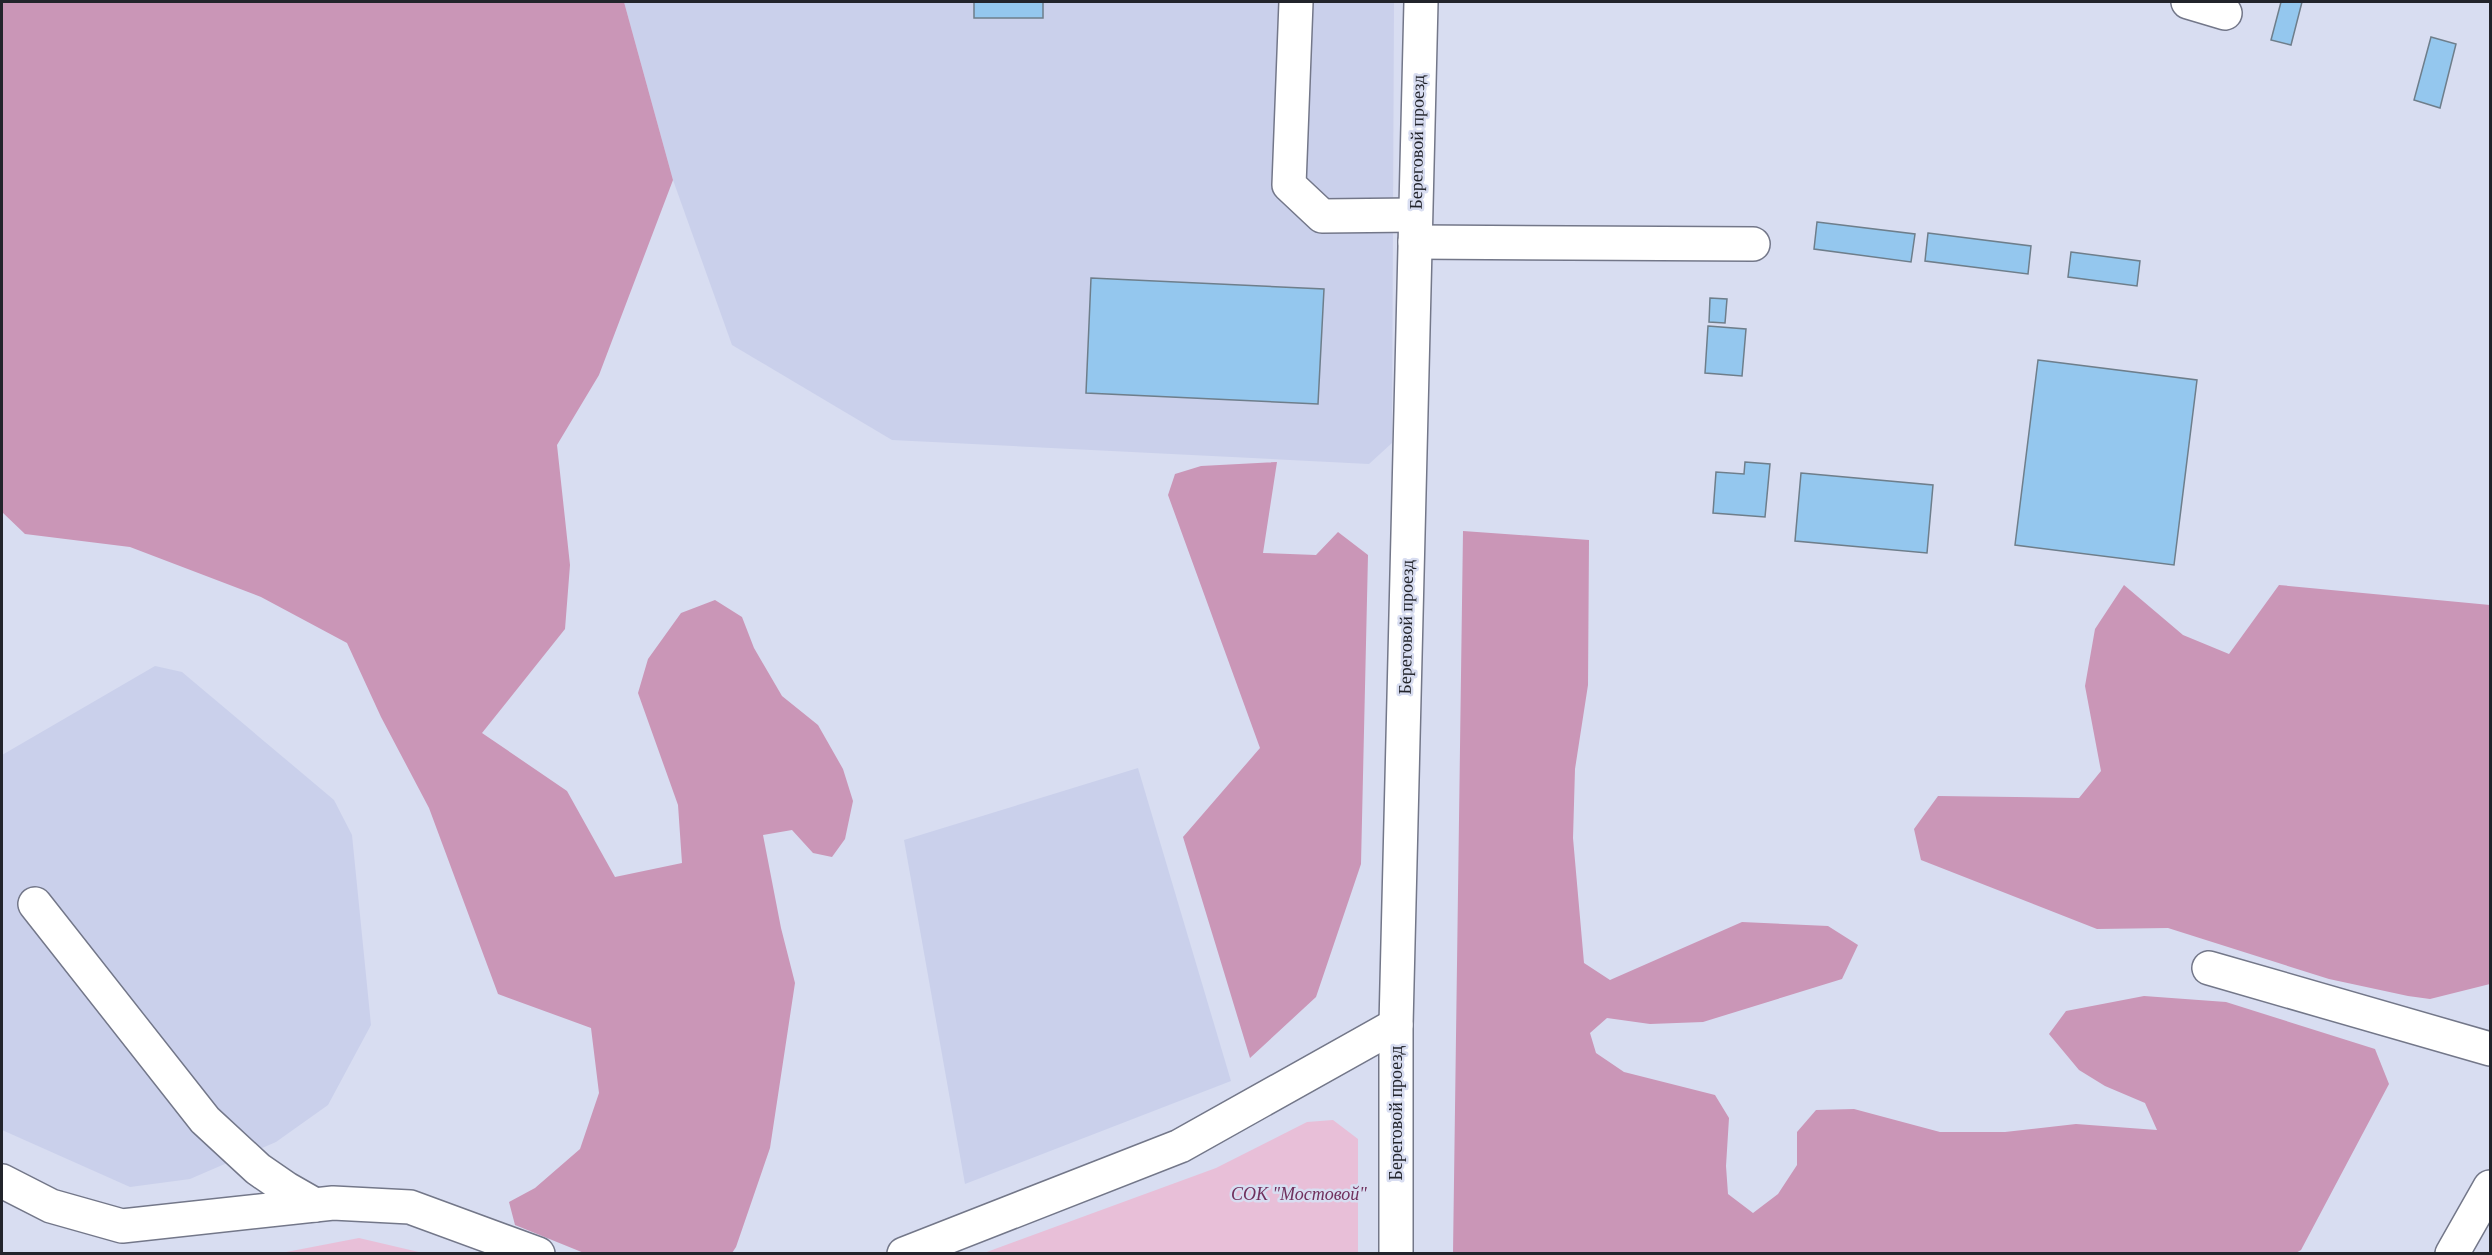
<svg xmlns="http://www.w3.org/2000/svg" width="2492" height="1255" font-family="Georgia,serif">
  <rect width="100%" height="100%" fill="#d8ddf1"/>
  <g fill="#cad0eb">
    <path d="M624 2H1394L1392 443 1369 464 892 440 732 345 673 180Z"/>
    <path d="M155 666 182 672 334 800 352 835 371 1025 328 1105 276 1142 190 1179 130 1187 2 1130V755Z"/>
    <path d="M1138 768 1231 1081 965 1184 904 840Z"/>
  </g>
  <g fill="#e8bfd8">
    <path d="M1333 1120 1358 1139V1253H984L1216 1168 1307 1122Z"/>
    <path d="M359 1238 423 1253H281Z"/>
  </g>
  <g fill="#ca96b7">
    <path d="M2 2H624L673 180 599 375 557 445 570 565 565 629 482 733 567 791 615 877 682 863 678 805 638 693 648 659 681 613 715 600 742 617 754 648 782 696 818 725 843 769 853 801 845 839 832 857 813 853 792 830 763 835 781 928 795 983 770 1148 736 1247 732 1253H584L515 1225 509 1202 535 1188 580 1149 599 1093 591 1028 498 994 429 808 381 717 347 643 261 597 130 547 25 534 2 512Z"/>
    <path d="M1277 462 1263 553 1316 555 1338 532 1368 555 1361 864 1316 997 1250 1058 1183 837 1260 748 1168 495 1175 474 1201 466Z"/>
    <path d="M1463 531 1589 540 1588 685 1575 769 1573 838 1584 963 1610 980 1742 922 1828 926 1858 945 1842 979 1703 1022 1650 1024 1607 1018 1590 1033 1596 1053 1624 1072 1715 1095 1729 1118 1726 1166 1728 1194 1753 1213 1778 1194 1797 1165V1132L1816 1110 1854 1109 1940 1132H2005L2076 1124 2157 1130 2145 1103 2105 1086 2079 1070 2049 1034 2066 1011 2144 996 2226 1002 2375 1049 2389 1084 2301 1250 2294 1254 1453 1253Z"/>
    <path d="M2124 585 2183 635 2229 654 2279 585 2490 605V984L2430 999 2408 996 2329 979 2168 928 2097 929 1921 860 1914 829 1938 796 2079 798 2101 771 2085 686 2095 629Z"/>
  </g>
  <g fill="#94c7ee" stroke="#6e7e8b" stroke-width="1.5">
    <rect x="974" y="2" width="69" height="16"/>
    <path d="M2281 2H2302L2291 45 2271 40Z"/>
    <path d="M2431 37 2456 44 2440 108 2414 100Z"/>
    <path d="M1817 222 1915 234 1911 262 1814 249Z"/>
    <path d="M1928 233 2031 246 2028 274 1925 261Z"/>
    <path d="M2071 252 2140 261 2137 286 2068 277Z"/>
    <path d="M1091 278 1324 289 1318 404 1086 393Z"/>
    <path d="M1710 298 1727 299 1725 323 1709 322Z"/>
    <path d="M1708 326 1746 329 1742 376 1705 373Z"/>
    <path d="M2038 360 2197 380 2174 565 2015 545Z"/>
    <path d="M1745 462 1770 464 1765 517 1713 513 1716 472 1744 474Z"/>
    <path d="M1801 473 1933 485 1927 553 1795 541Z"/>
  </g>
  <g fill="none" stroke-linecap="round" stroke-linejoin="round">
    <defs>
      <g id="minor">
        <path d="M1296 2 1289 185 1322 216 1415 215"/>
        <path d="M2188 2 2225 13"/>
        <path d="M1415 242 1753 244"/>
        <path d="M35 904 205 1120 258 1169 287 1189 315 1205"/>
        <path d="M2209 968 2490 1049"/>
        <path d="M2 1181 51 1206 122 1226 333 1203 410 1207 538 1254"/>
        <path d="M904 1254 1180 1146 1396 1025"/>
        <path d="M1396 1254V1025L1421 2"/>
        <path d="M2452 1254 2490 1187"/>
      </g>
    </defs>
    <use href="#minor" stroke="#737789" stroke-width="36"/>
    <use href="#minor" stroke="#fff" stroke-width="33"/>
  </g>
  <g text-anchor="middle" stroke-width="5" stroke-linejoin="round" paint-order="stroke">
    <g font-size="18" fill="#22242b" stroke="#d8ddf1">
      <text transform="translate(1417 142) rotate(-89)" y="6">Береговой проезд</text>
      <text transform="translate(1406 627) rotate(-89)" y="6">Береговой проезд</text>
      <text transform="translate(1396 1113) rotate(-90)" y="6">Береговой проезд</text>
    </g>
    <g font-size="18" font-style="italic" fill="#70305d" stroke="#d8ddf1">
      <text x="1299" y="1200">СОК "Мостовой"</text>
    </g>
  </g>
  <rect width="2492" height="1255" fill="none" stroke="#22242b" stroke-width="6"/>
</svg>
